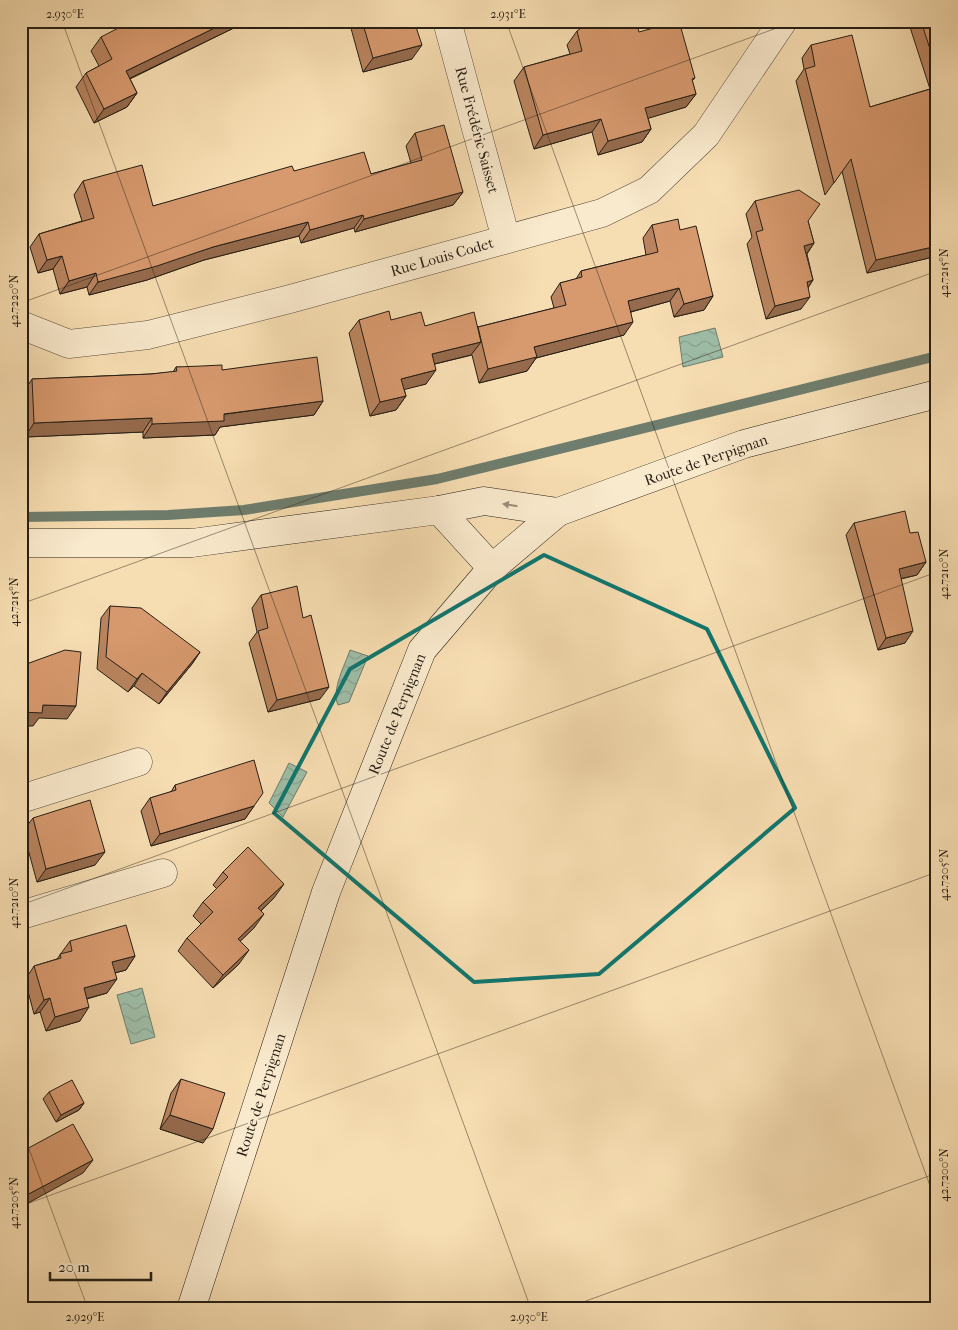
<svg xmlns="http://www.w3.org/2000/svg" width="958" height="1330" font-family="'IM FELL French Canon',serif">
  <defs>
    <pattern id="water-waves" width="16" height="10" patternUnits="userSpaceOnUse" patternTransform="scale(1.25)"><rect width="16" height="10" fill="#9ebda7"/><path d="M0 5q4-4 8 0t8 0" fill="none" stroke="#88a28f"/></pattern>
  </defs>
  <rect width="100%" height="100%" fill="#f7deb2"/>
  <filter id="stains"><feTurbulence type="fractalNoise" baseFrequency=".004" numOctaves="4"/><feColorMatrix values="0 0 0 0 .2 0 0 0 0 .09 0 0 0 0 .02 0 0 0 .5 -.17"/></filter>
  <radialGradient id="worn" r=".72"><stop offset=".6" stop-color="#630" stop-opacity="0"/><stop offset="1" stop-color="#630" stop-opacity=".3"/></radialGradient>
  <g fill="url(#water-waves)" stroke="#6e7d6d">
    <path d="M715 328 723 357 683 367 679 337Z"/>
    <path d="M350 650 368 656 349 702 338 705C331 690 345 665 350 650Z"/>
    <path d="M289 763 307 772 283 817 269 803Z"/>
    <path d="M142 988 155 1037 131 1044 117 995Z"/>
  </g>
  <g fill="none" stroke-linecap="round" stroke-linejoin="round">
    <path stroke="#6e7d6d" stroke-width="10" d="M21 517 168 515 244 510 437 479 937 356"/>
    <defs>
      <g id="street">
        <path d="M447 21 506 239"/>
        <path d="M21 325 69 344 148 335 290 299 602 213 649 190 706 135 783 21"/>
        <path d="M21 799 138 762"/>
        <path d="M21 915 163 873"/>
      </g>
      <g id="secondary">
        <path d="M439 510 492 568"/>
        <path d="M21 543H192L439 510 484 501 558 512"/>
        <path d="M191 1309 326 892 422 650 492 568 558 512 744 444 937 394"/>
      </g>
    </defs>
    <use href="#street" stroke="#5a4e3c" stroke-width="29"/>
    <use href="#secondary" stroke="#261e15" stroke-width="29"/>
    <use href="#street" stroke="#faeacd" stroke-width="28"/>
    <use href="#secondary" stroke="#faeacd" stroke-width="28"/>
  </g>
  <g fill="#b9845f" stroke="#261e15">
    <path d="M349 21H414L412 59 363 72Z"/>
    <path d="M908 21H937V256L867 273 842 171 825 195 796 81 804 69 802 58 811 45 870 107 930 89Z"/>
    <path d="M242 24 130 79 137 93 127 107 94 123 76 87 86 73 99 66 91 51 101 37Z"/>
    <path d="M577 31 639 32 695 78 692 81 696 94 686 107 648 118 651 129 642 142 598 155 592 132 534 149 514 81 524 67 570 54 567 45Z"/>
    <path d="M415 133 463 192 453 205 355 232 354 228 301 243 299 236 204 260 147 280 89 295 87 287 60 294 53 269 38 273 30 247 39 234 82 221 74 195 83 181 153 206 294 171 371 174 411 163 406 146Z"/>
    <path d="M755 201 808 221 814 243 807 254 813 280 808 288 801 309 766 319 747 244 752 237 746 214Z"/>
    <path d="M652 225 680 230 713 296 704 310 674 317 670 301 631 312 624 335 536 358 527 371 479 383 472 355 435 364 426 384 404 389 406 396 396 410 370 416 349 333 359 320H391L425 326 478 327 554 308 551 297 560 283 576 279 581 271 646 255 643 238Z"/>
    <path d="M176 367 222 370 323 401 314 415 220 427 215 435 143 438V432L25 437 23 393 32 379 151 374 173 372Z"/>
    <path d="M854 523 910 533 926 562 917 575 901 579 905 643 878 650 846 535Z"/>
    <path d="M261 595 303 618 320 699 268 712 249 643 257 632 252 608Z"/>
    <path d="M110 606 200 652 192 664 159 704 134 686 128 692 97 669 101 618Z"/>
    <path d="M175 785 254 806 245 819 151 846 141 811 150 798 171 792Z"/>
    <path d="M33 818 95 865 37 882 23 831Z"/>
    <path d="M223 872 274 898 261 911 254 928 240 941 239 964 213 988 178 951 187 938 201 924 193 916 203 902 217 889 213 885Z"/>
    <path d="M70 941 135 956 126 970 115 973 107 993 87 999 80 1021 46 1031 40 1012 34 1014 25 980 34 966 57 959Z"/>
    <path d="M181 1079 203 1143 160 1129 171 1093Z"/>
    <path d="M49 1092 84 1103 79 1110 56 1122 43 1099Z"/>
  </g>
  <g fill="#966b4d" stroke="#261e15">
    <path d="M229 21H244L242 24 116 85 126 71Z"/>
    <path d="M422 45 412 59 363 72 373 58Z"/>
    <path d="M137 93 127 107 94 123 104 109Z"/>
    <path d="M696 94 686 107 636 122 645 108Z"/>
    <path d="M601 119 592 132 534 149 543 135Z"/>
    <path d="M651 129 642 142 598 155 608 141Z"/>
    <path d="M463 192 453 205 355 232 364 219Z"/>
    <path d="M363 215 354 228 301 243 310 230Z"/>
    <path d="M308 222 299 236 204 260 147 280 89 295 98 282 213 247Z"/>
    <path d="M814 243 805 256 804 246Z"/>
    <path d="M937 246V256L867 273 876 260Z"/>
    <path d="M62 256 53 269 38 273 47 260Z"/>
    <path d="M96 273 87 287 60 294 69 281Z"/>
    <path d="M813 280 804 293 807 282Z"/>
    <path d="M679 288 670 301 619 315 628 301Z"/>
    <path d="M713 296 704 310 674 317 684 304Z"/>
    <path d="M810 297 801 309 766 319 775 306Z"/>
    <path d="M633 322 624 335 536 358 527 371 479 383 488 369 534 347Z"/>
    <path d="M481 342 471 355 422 367 432 354Z"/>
    <path d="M436 370 426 384 391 393 401 379Z"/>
    <path d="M406 396 396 410 370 416 380 402Z"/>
    <path d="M323 401 314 415 220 427 215 435 143 438 152 424Z"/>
    <path d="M152 418 143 432 25 437 34 423Z"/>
    <path d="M926 562 917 575 890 581 899 569Z"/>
    <path d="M913 631 905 643 878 650 886 638Z"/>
    <path d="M200 652 192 664 159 704 167 692Z"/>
    <path d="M142 673 134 686 128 692 137 679Z"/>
    <path d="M329 687 320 699 268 712 277 700Z"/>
    <path d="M43 705 76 706 67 719 39 718 33 726H21V712Z"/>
    <path d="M254 806 245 819 151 846 160 834Z"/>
    <path d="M105 852 95 865 37 882 46 869Z"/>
    <path d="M284 884 274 898 249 922 258 908Z"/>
    <path d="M264 914 254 928 228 953 238 939Z"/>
    <path d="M249 950 239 964 213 988 223 975Z"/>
    <path d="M135 956 126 970 103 976 112 962Z"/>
    <path d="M117 979 107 993 74 1002 84 988Z"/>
    <path d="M50 998 40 1012 34 1014 44 1000Z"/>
    <path d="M89 1007 80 1021 46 1031 55 1017Z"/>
    <path d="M84 1103 79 1110 56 1122 61 1115Z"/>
    <path d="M170 1115 213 1129 203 1143 160 1129Z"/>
    <path d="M93 1160 83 1173 21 1207V1198Z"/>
  </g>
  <g fill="#d7996e" stroke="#261e15">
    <path d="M132 21H229L126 71 137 93 104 109 86 73 112 59 101 37Z"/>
    <path d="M362 21H414L422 45 373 58Z"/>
    <path d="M591 21H636L639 32 679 21 695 78 692 79 696 94 645 108 651 129 608 141 601 119 543 135 524 67 582 51 577 31Z"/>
    <path d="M921 21H937V71Z"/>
    <path d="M852 35 870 107 937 87V246L876 260 851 159 834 183 805 69 815 66 811 45Z"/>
    <path d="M444 125 463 192 364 219 363 215 310 230 308 222 213 247 157 266 98 282 96 273 69 281 62 256 47 260 39 234 94 218 83 181 142 165 153 206 292 166 294 171 364 152 371 174 422 160 415 133Z"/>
    <path d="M799 190 820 204 808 221 814 243 804 246 813 280 807 282 810 297 775 306 756 232 763 230 755 201Z"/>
    <path d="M678 219 680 230 696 226 713 296 684 304 679 288 628 301 633 322 534 347 537 357 488 369 478 327 566 305 560 283 582 277 581 271 658 252 652 225Z"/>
    <path d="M389 311 391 320 421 312 425 326 474 312 481 342 432 354 436 370 401 379 406 396 380 402 359 320Z"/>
    <path d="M317 357 323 401 224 414V421L152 424V418L34 423 32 379 151 374 177 371 176 367 202 366 222 365V370Z"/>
    <path d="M905 511 910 533 918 532 926 562 899 569 913 631 886 638 854 523Z"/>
    <path d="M297 586 303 618 311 615 329 687 277 700 258 631 268 628 261 595Z"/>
    <path d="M110 606 141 608 200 652 167 692 142 673 137 679 106 657Z"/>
    <path d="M65 650 81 652 76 706 43 705 42 713 21 712V666Z"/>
    <path d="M254 760 263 793 254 806 160 834 150 798 176 790 175 785Z"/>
    <path d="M90 800 105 852 46 869 33 818Z"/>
    <path d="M248 847 284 884 258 908 264 914 238 939 249 950 223 975 187 938 213 912 203 902 228 877 223 872Z"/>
    <path d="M126 925 135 956 112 962 117 979 84 988 89 1007 55 1017 50 998 44 1000 34 966 61 958 60 954 72 951 70 941Z"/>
    <path d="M181 1079 225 1093 213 1129 170 1115Z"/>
    <path d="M72 1080 84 1103 61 1115 49 1092Z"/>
    <path d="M73 1124 93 1160 21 1198V1152Z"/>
  </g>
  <defs><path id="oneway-solid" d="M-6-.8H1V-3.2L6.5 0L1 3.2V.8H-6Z" transform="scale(1.25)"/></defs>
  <use fill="#9b8e7a" href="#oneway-solid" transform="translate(510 505) rotate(-171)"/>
  <path fill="none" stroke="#0f766e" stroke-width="4" stroke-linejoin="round" d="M544 555 707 629 795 808 599 974 474 982 274 813 350 669Z"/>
  <path fill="none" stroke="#261e15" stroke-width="1" stroke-opacity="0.45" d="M62 21 531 1309M506 21 937 1205M21 303 796 21M21 604 937 271M21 905 937 572M21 1127 88 1309M21 1206 937 872M564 1309 937 1173"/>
  <g text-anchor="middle" stroke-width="4.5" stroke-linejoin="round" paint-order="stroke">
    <g font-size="15" fill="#261e15" stroke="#faeacd">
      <text transform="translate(477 130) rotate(75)" y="5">Rue Frédéric Saisset</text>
      <text transform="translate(442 257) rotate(-16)" y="5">Rue Louis Codet</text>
      <text transform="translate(706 460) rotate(-19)" y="5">Route de Perpignan</text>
      <text transform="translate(397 714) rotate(-68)" y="5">Route de Perpignan</text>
      <text transform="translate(261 1095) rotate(-72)" y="5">Route de Perpignan</text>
    </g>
  </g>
  <rect width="958" height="1330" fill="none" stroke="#f7deb2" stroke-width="55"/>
  <path d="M50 1272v8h101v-8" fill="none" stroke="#261e15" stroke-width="2.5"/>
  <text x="58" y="1272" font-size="15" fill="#261e15" stroke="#faeacd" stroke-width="4" paint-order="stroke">20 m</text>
  <rect x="28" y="28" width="902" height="1274" fill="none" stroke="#261e15" stroke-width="2"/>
  <g font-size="12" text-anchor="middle" fill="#261e15">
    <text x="65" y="18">2.930°E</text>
    <text x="508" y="18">2.931°E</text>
    <text transform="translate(944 273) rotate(-90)" y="4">42.7215°N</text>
    <text transform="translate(14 301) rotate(-90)" y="4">42.7220°N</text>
    <text transform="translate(944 574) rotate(-90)" y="4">42.7210°N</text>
    <text transform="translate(14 602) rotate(-90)" y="4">42.7215°N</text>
    <text transform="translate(944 875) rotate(-90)" y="4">42.7205°N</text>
    <text transform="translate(14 903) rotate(-90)" y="4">42.7210°N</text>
    <text transform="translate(944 1175) rotate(-90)" y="4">42.7200°N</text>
    <text transform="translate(14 1203) rotate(-90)" y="4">42.7205°N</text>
    <text x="85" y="1321">2.929°E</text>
    <text x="529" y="1321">2.930°E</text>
  </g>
  <rect width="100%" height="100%" filter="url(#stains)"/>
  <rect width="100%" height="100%" fill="url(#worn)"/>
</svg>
